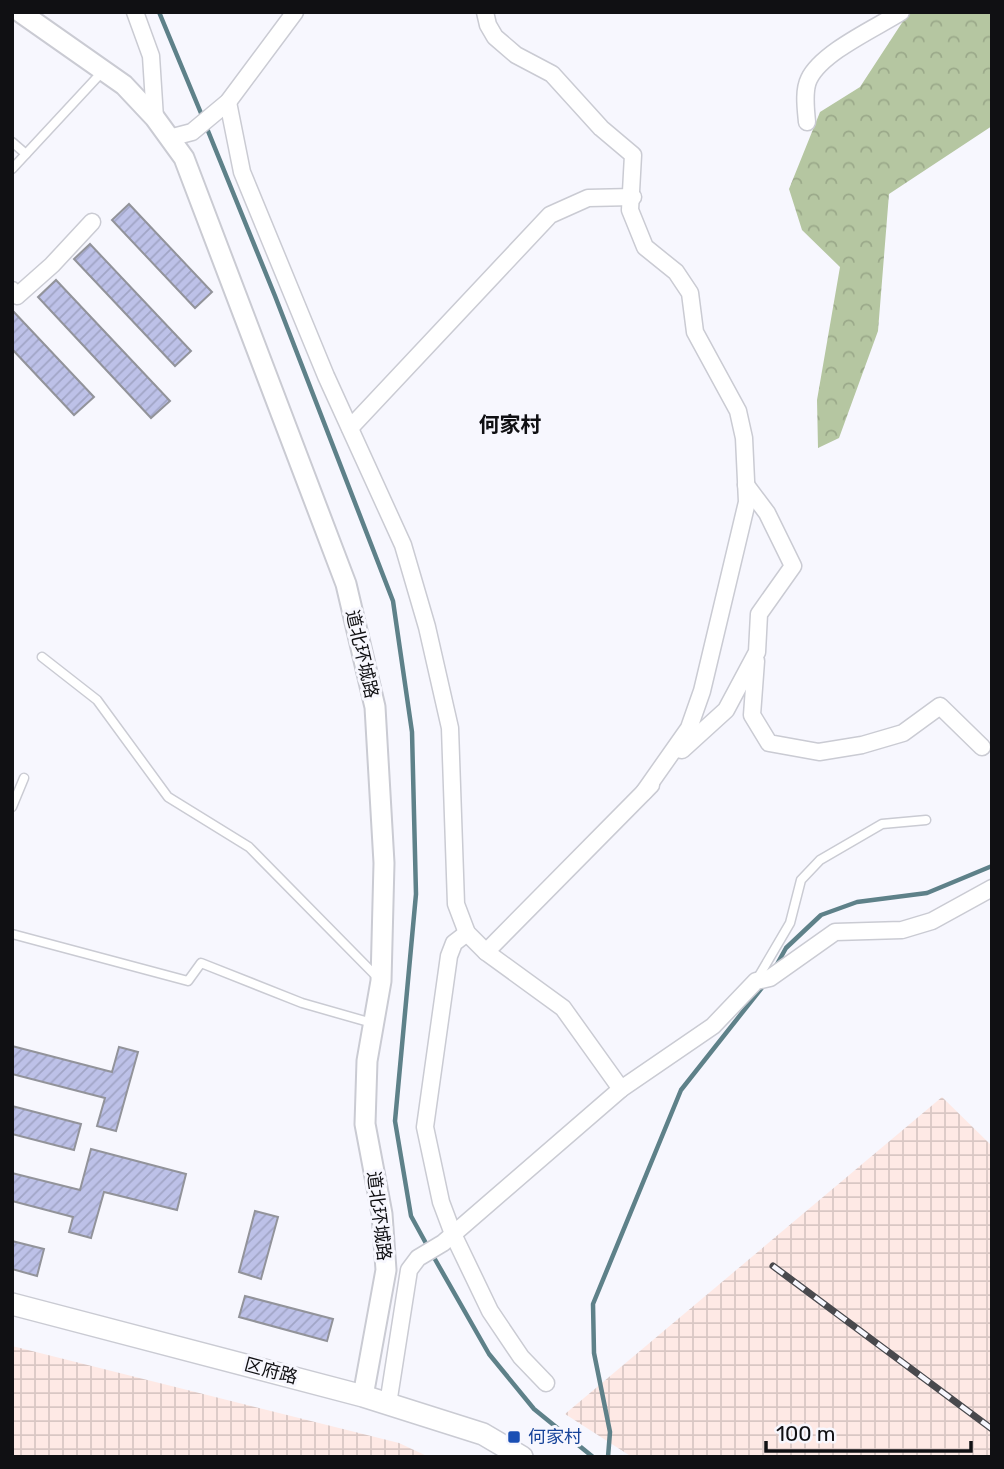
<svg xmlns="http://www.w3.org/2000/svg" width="1004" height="1469" font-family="Rubik,'Noto Sans SC',sans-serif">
  <defs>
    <pattern id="industrial-grid" width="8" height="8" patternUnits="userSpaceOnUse" patternTransform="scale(1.75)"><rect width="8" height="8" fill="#fee9e5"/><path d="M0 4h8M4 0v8" fill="none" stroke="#d9c7c4"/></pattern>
    <pattern id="forest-crowns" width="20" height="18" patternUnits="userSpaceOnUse" patternTransform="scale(1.75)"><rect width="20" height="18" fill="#b5c6a1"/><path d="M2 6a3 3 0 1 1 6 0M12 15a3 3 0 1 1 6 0" fill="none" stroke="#9ba98a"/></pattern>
    <pattern id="building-hatch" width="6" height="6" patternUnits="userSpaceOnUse" patternTransform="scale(1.75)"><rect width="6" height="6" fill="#bdc1e8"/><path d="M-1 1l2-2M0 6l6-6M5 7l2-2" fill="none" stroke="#a1a5c6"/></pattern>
  </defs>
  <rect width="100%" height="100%" fill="#f7f7fe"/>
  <g fill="url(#industrial-grid)">
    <path d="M942 1097 992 1146V1457H632L565 1414Z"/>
    <path d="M12 1346 399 1443 429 1457H12Z"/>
  </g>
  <path fill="url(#forest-crowns)" d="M909 12H992V126L889 194 878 331 839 438 818 448 817 400 840 267 802 230 789 189 820 112 860 87Z"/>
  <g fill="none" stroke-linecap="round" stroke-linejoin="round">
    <g stroke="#5e8189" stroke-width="4.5">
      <path d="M159 12 203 118"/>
      <path d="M206 126 275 296 393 601 412 732 416 894 395 1121 411 1216 428 1247"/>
      <path d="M776 966 786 948 821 915 857 902 927 893 992 866"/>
      <path d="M432 1254 489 1354 534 1409 593 1457"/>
      <path d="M608 1457 610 1432 594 1353 593 1304 681 1090 764 985"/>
    </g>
  </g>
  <g fill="url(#building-hatch)" stroke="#92939a" stroke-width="2">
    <path d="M129 204 212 292 195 308 112 220Z"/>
    <path d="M90 244 191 351 175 366 74 259Z"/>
    <path d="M56 280 170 401 151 418 38 297Z"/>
    <path d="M12 310 94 397 74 415 12 349Z"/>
    <path d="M12 1046 112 1072 119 1047 138 1052 116 1131 97 1126 105 1098 12 1074Z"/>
    <path d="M12 1106 81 1124 74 1150 12 1134Z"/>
    <path d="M91 1149 186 1174 177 1210 104 1192 91 1238 69 1232 73 1217 12 1201V1173L80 1190Z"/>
    <path d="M255 1211 278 1217 261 1279 239 1272Z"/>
    <path d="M12 1241 44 1249 37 1276 12 1269Z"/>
    <path d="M245 1296 333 1319 327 1341 239 1317Z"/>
  </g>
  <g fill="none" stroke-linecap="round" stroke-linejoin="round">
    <defs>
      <g id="service">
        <path d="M12 142 26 154"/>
        <path d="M12 169 103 71"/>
        <path d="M42 657 97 700 168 797 249 847 379 979"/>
        <path d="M12 807 24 778"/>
        <path d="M12 934 188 981 201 963 302 1003 372 1023"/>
        <path d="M756 981 790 923 801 880 820 860 882 824 926 820"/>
      </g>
      <g id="minor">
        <path d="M135 12 151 56 155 118"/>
        <path d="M485 12 488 25 495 37 516 55 552 74 601 128 633 155 630 210 645 247 676 272 690 293 695 332 738 411 744 438 747 502 702 691 689 728 644 792"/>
        <path d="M228 102 242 172 326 376 403 545 427 627 450 728 456 904 467 933 486 952 563 1008 621 1089"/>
        <path d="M807 122C806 110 803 91 809 79 822 52 876 28 901 12"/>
        <path d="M169 138 192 132 228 102 295 12"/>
        <path d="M12 290 17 296 52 265 92 222"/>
        <path d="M350 428 550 215 588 198 633 197"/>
        <path d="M756 661 752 715 769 743 819 752 862 745 903 733 940 706 982 747"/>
        <path d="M682 750 726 710 757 652 759 614 793 566 767 513 746 485"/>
        <path d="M467 933 454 943 449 956 425 1127 441 1202 453 1234 490 1311 521 1357 546 1383"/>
        <path d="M486 952 651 785"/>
        <path d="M388 1404 409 1270 418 1258 443 1243 621 1089 713 1026 756 981 770 978 835 932 902 930 932 921 992 888"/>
      </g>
      <path id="tertiary" d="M20 12 124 85 155 118 184 158 346 584 375 707 384 863 381 981 367 1061 365 1124 382 1214 386 1270 363 1396"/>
      <path id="secondary" d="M12 1304 363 1396 483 1434 522 1457"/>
    </defs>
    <use href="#service" stroke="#cacbd3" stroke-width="11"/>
    <use href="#minor" stroke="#cacbd3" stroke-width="19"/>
    <use href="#tertiary" stroke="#cacbd3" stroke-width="23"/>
    <use href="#secondary" stroke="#cacbd3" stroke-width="24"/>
    <use href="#service" stroke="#fff" stroke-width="8"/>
    <use href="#minor" stroke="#fff" stroke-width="16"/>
    <use href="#tertiary" stroke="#fff" stroke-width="19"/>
    <use href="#secondary" stroke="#fff" stroke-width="21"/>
    <defs>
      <path id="rail" d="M773 1266 992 1429"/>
    </defs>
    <use href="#rail" stroke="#49494d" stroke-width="7"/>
    <use href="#rail" stroke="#f7f7fe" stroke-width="4.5" stroke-dasharray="13" stroke-linecap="butt"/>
  </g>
  <rect fill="#1a4fb4" stroke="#f7f7fe" stroke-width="2.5" x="507" y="1430" width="14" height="14" rx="3.5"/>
  <g text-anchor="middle" stroke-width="6" stroke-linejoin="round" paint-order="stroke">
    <g font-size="18" fill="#101013" stroke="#f7f7fe">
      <text transform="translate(362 654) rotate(77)" y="6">道北环城路</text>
      <text transform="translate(379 1216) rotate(83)" y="6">道北环城路</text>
      <text transform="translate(271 1371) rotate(15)" y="6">区府路</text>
    </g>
    <g font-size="18" fill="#164399" stroke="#f7f7fe" text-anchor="start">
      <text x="528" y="1443">何家村</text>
    </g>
    <g font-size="21" font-weight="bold" fill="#101013" stroke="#f7f7fe">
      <text x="510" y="432">何家村</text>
    </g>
  </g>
  <rect width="1004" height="1469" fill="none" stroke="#101013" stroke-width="28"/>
  <path d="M766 1441v10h205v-10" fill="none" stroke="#101013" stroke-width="3.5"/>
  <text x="776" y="1441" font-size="21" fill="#101013" stroke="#f7f7fe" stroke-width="5" paint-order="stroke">100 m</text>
</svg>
